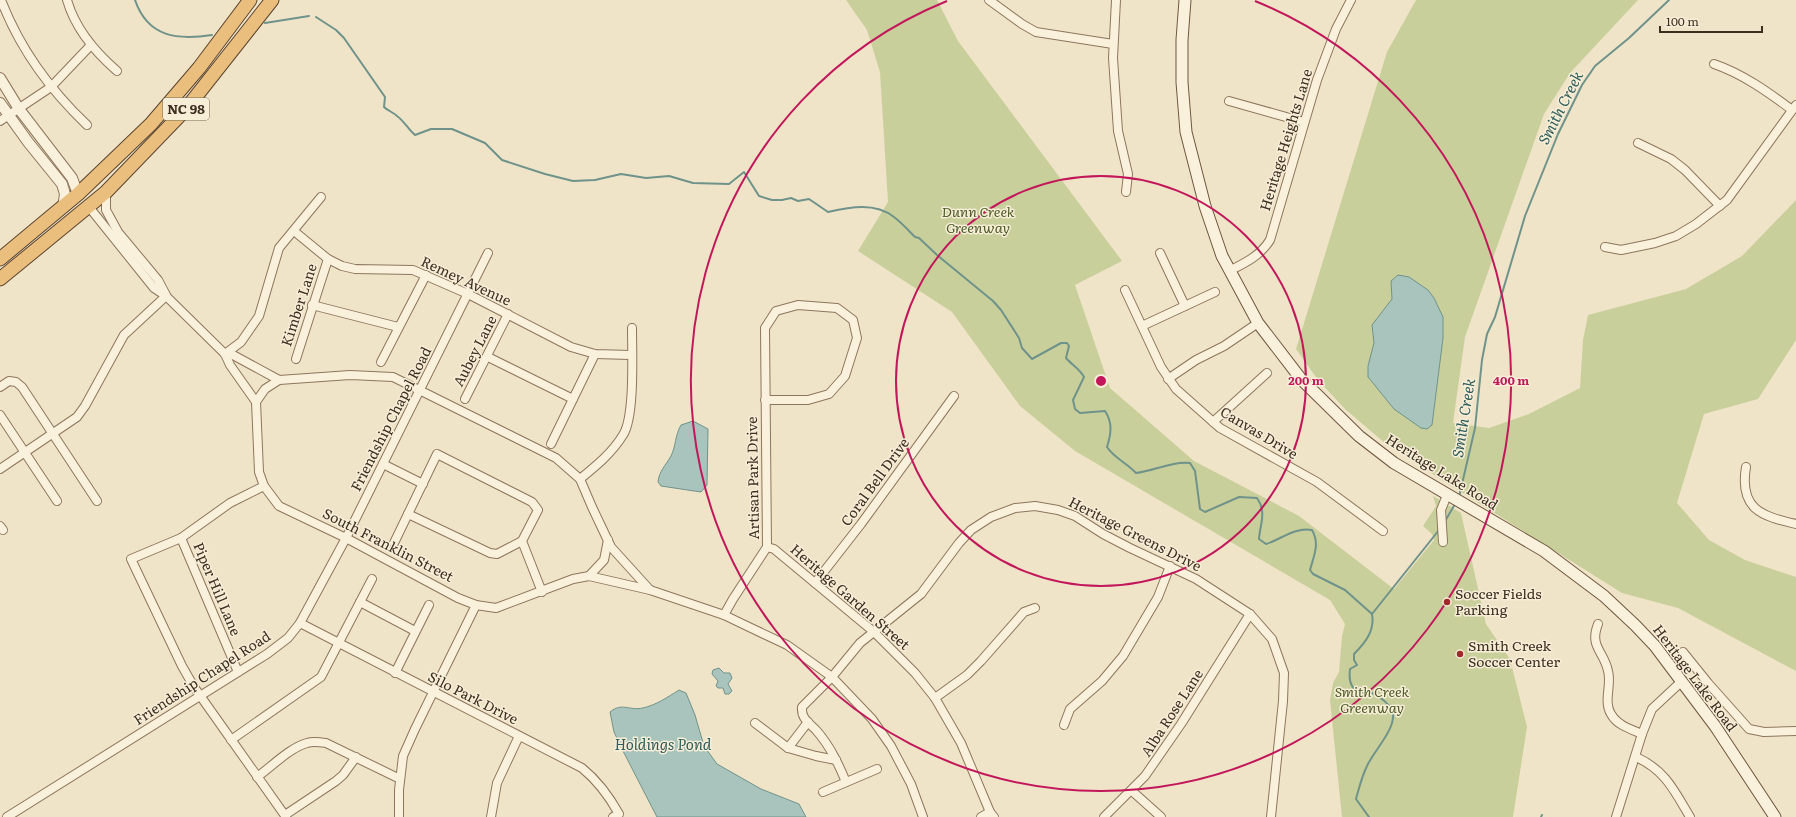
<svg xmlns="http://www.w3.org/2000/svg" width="1796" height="817" font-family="Literata,serif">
  <rect width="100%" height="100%" fill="#f0e4c8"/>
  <g fill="#c9cf9b">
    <path d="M846 0H937L958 41 1122 261 1075 285 1110 388 1194 461 1299 516 1394 589 1434 540 1432 534 1423 526 1436 506 1433 496 1461 513 1486 624 1510 659 1527 727 1513 817H1342L1330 700 1333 683 1339 672 1342 636 1345 624 1330 600 1075 451 1020 406 952 312 858 251 888 202 880 72 867 30Z"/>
    <path d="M1416 0H1638L1570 73 1544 114 1465 337 1453 423 1489 428 1529 414 1580 388 1583 340 1588 315 1686 289 1742 256 1796 200V340L1758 399 1704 414 1677 503 1709 540 1745 560 1796 577V671L1678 608 1622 593 1442 480 1386 444 1345 409 1318 380 1296 349 1387 52Z"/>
  </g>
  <g fill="#a9c4bc" stroke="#6f938a">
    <path d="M1398 275 1409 277 1428 290 1434 298 1443 317V338L1432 425 1427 429 1421 428 1394 409 1368 377V366L1374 343 1372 325 1392 299 1391 281Z"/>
    <path d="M693 421 708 429 707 485 701 492 661 486 658 482C659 471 666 465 671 456 676 446 675 435 681 425Z"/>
    <path d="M719 668 724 673H730L732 678 728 684 732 691 729 694H725L723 688H718L716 686 718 681 712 674 713 670Z"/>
    <path d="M679 690 686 693 695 715 704 746 717 764 761 789 799 804 806 817H657L623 751 614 732 610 712C622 702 629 711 643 708 656 705 668 697 679 690Z"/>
  </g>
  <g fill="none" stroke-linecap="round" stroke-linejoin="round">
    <g stroke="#6f938a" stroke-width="2">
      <path d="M135 0C148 38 178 40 212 35"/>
      <path d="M316 17 336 30 344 38 385 97 384 107C388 111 393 112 397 116 404 121 408 129 415 135L431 129H452L485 143 502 160 545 174 573 181 595 180 621 174 646 178 669 176 693 183 729 184 744 172 759 196 772 200H782L791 198 798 201 809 199 828 212C850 207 875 202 894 217 902 223 908 230 915 237L919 238 937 255 993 301 1001 310 1019 338 1022 348 1032 359 1061 343H1067L1069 346 1066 358C1072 365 1080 369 1084 377L1073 400 1075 409 1080 413 1105 411C1113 423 1111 434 1107 447 1114 458 1127 463 1136 473 1154 471 1172 461 1190 463L1195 471 1200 509 1205 512 1239 497 1257 498C1267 512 1260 524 1259 539L1266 544C1282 539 1294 527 1312 530 1320 544 1314 555 1310 570L1313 574 1345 590 1372 614"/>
      <path d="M265 23 309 16"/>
      <path d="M1459 497 1475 428 1482 360 1487 334 1495 317 1525 216 1558 134 1582 85 1595 66 1629 38 1669 0"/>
      <path d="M1444 523 1455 504"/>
      <path d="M1369 817 1356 799C1359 788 1362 776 1367 766 1373 752 1395 730 1393 714 1392 706 1380 696 1372 693 1368 692 1363 693 1360 692 1349 689 1349 677 1350 669L1357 665 1354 660V654C1365 643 1375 631 1372 614L1439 530"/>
      <path d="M1541 817 1542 815"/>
    </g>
    <defs>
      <g id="minor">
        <path d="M1 0C20 49 49 89 87 125"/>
        <path d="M67 0C75 28 95 52 117 71"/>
        <path d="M989 0 1022 24 1036 32 1113 44"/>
        <path d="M1116 0 1113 58 1118 131 1128 174 1126 192"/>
        <path d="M1714 64C1743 74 1768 92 1792 110"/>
        <path d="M1229 101 1304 122"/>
        <path d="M0 121 51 87 91 45"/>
        <path d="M1638 143 1671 159 1685 170 1720 206"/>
        <path d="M106 192V210L118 232 158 280 166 295"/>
        <path d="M89 207 154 288 166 296 225 354 230 365 256 402 259 472 264 486 279 506 346 538 458 598 476 605 496 608 573 579 589 576 650 590 724 615 749 627 787 645 832 677 872 719 891 746 911 784 923 817"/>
        <path d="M294 231 328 259 342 266 355 269 413 270 468 294 571 347 595 354 631 355"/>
        <path d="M1605 247 1621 250 1655 243 1676 236 1696 224 1727 200 1796 105"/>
        <path d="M1160 253 1185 306"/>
        <path d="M1229 271C1245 263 1260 256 1270 240L1317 80 1336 29 1351 0"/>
        <path d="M1125 290 1161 367 1176 389 1220 428 1317 482 1383 531"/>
        <path d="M312 305 398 327"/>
        <path d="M1142 326 1215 292"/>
        <path d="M225 354 233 355 279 380 350 375 393 377 556 458 580 479 592 507 611 547 650 590"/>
        <path d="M225 354 241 342 259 316 279 248 321 197"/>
        <path d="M488 357 573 399"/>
        <path d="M296 359 328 259"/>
        <path d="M381 362 426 275"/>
        <path d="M1168 379 1196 360 1224 346 1258 323"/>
        <path d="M0 387 9 381 16 382 22 387 97 501"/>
        <path d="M465 399 508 314"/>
        <path d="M256 402 265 389 279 380"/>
        <path d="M0 415 57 501"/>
        <path d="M1213 422 1267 373"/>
        <path d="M551 444 595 354"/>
        <path d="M383 464 423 484"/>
        <path d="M1746 467C1739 509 1761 516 1796 524"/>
        <path d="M0 469 77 417 85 406 124 335 166 296"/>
        <path d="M580 479C596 466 612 453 623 435 635 417 632 352 632 328"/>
        <path d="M264 486 230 503 181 538 131 559 182 666 194 687 286 817"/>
        <path d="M408 514 490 553 497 554 522 541"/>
        <path d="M0 526 3 530"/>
        <path d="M181 538 238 672"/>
        <path d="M1443 542 1441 510 1447 495"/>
        <path d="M394 543 437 454 532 502 538 510 522 541 542 592"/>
        <path d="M767 547 774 549 874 632 915 673 935 698 961 743 990 812 994 817"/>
        <path d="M589 576 604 560 608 540"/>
        <path d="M815 583 861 524 954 396"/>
        <path d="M360 602 415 631"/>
        <path d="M724 615 733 599 767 547 765 328 776 311 798 305 837 308 853 320 857 338 845 376 829 394 808 400H765"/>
        <path d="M300 623 582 768C598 781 609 796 619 814L613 817"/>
        <path d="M1598 624C1589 647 1604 651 1608 671 1612 685 1603 701 1611 714 1617 725 1630 729 1642 734"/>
        <path d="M1683 652 1708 683 1749 729 1764 732 1796 731"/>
        <path d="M395 673 429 605"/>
        <path d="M935 698 967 675 981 661 1024 612 1035 608"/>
        <path d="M755 723 788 748 816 756 836 760"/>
        <path d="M1064 725 1070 709 1102 681 1123 656 1158 597 1170 566"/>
        <path d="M231 740 321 677 372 579"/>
        <path d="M788 748 808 722"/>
        <path d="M1636 757C1665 770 1674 790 1690 817"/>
        <path d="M257 777C271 767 291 747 307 743 313 741 319 742 326 743L400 779"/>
        <path d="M846 782C838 763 830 746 816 730 808 722 801 718 802 707L832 677 860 643 921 594 959 543 971 530 991 517 1015 508 1035 506 1058 510 1075 516 1103 534 1130 548 1196 579 1250 614 1272 639 1284 673 1283 701 1271 817"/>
        <path d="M1132 791 1161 817"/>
        <path d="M823 792 877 769"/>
        <path d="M285 815 336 781 343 775 356 757"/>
        <path d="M7 817 267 654 288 638 300 623 346 538 488 253"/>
        <path d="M399 817V790L403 756 415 729 476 605"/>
        <path d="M491 817 497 783 519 736"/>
        <path d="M981 817 990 812"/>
        <path d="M1104 817 1145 776 1181 724 1250 614"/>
        <path d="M1616 817 1642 734 1652 709 1681 682"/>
      </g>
      <g id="tertiary">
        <path d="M0 78 19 109 72 178 78 194"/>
        <path d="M0 103 28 142 62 184 65 194 63 208"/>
      </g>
      <path id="secondary" d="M1185 0 1182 40V82L1186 132 1205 206 1222 256 1258 323 1301 379 1359 436 1394 463 1544 551 1604 596 1635 625 1655 646 1715 726 1775 817"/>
      <g id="trunk">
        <path d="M0 259 78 194 151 124 199 68 250 0"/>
        <path d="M0 279 106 192 186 109 272 0"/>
      </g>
    </defs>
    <use href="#minor" stroke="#8d765c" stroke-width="10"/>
    <use href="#tertiary" stroke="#8d765c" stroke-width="12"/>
    <use href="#secondary" stroke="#6f573f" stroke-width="13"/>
    <use href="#trunk" stroke="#5b4430" stroke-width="15"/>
    <use href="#minor" stroke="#faf1dc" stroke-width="8"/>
    <use href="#tertiary" stroke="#faf1dc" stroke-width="10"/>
    <use href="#secondary" stroke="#faf1dc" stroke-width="11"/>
    <use href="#trunk" stroke="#eabe7c" stroke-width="13"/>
  </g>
  <g fill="none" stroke="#c2185b" stroke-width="2">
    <circle cx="1101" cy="381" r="205"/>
    <path d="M1255 1A410 410 0 1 1 947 1"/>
  </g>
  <g fill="#9e2a2b" stroke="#f7eed8" stroke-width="1.5">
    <circle cx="1447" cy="602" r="4"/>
    <circle cx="1460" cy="654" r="4"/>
  </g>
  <g text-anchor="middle" stroke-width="3" stroke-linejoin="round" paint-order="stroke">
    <rect fill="#f7eed8" stroke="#756857" stroke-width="1" x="163" y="98" width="46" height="22" rx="3"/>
    <g font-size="13" font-weight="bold" fill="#3d2e20">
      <text x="186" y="114">NC 98</text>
    </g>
    <g font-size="14" fill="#3d2e20" stroke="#f7eed8">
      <text transform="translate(1286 140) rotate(-73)" y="5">Heritage Heights Lane</text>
      <text transform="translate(466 281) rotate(25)" y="5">Remey Avenue</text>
      <text transform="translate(299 305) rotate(-72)" y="5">Kimber Lane</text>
      <text transform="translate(475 351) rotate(-63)" y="5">Aubey Lane</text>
      <text transform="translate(391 419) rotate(-63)" y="5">Friendship Chapel Road</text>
      <text transform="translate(1259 433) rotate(31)" y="5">Canvas Drive</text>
      <text transform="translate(1442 472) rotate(32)" y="5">Heritage Lake Road</text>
      <text transform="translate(753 478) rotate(-91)" y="5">Artisan Park Drive</text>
      <text transform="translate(875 482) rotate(-54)" y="5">Coral Bell Drive</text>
      <text transform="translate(1135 534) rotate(27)" y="5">Heritage Greens Drive</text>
      <text transform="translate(388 545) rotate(27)" y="5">South Franklin Street</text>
      <text transform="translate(217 589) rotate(67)" y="5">Piper Hill Lane</text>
      <text transform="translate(850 597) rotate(41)" y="5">Heritage Garden Street</text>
      <text transform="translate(202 678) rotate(-33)" y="5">Friendship Chapel Road</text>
      <text transform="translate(1695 678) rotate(53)" y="5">Heritage Lake Road</text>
      <text transform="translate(473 698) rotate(27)" y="5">Silo Park Drive</text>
      <text transform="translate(1172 713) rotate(-57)" y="5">Alba Rose Lane</text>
    </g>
    <g font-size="14" font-style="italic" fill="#4d5a26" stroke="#f7eed8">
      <text x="978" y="217">Dunn Creek<tspan x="978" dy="16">Greenway</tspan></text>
      <text x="1372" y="697">Smith Creek<tspan x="1372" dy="16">Greenway</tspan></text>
    </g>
    <g font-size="14" fill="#3d2e20" stroke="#f7eed8" text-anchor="start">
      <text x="1455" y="599">Soccer Fields<tspan x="1455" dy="16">Parking</tspan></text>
      <text x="1468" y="651">Smith Creek<tspan x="1468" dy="16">Soccer Center</tspan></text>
    </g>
    <g font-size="15" font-style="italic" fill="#2f5d5a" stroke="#f7eed8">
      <text transform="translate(1561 108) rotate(-63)" y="5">Smith Creek</text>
      <text transform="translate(1464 418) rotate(-81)" y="5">Smith Creek</text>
      <text x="663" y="750">Holdings Pond</text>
    </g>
  </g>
  <circle cx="1101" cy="381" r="6" fill="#c2185b" stroke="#f7eed8" stroke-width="2"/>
  <g font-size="12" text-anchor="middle" font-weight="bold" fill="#c2185b" stroke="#f7eed8" stroke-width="3" stroke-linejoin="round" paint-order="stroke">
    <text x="1306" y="385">200 m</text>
    <text x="1511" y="385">400 m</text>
  </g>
  <path d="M1660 26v6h102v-6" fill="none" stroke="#3d2e20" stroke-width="2"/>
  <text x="1666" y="26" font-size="12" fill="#3d2e20" stroke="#f7eed8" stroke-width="3" paint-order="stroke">100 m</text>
</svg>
